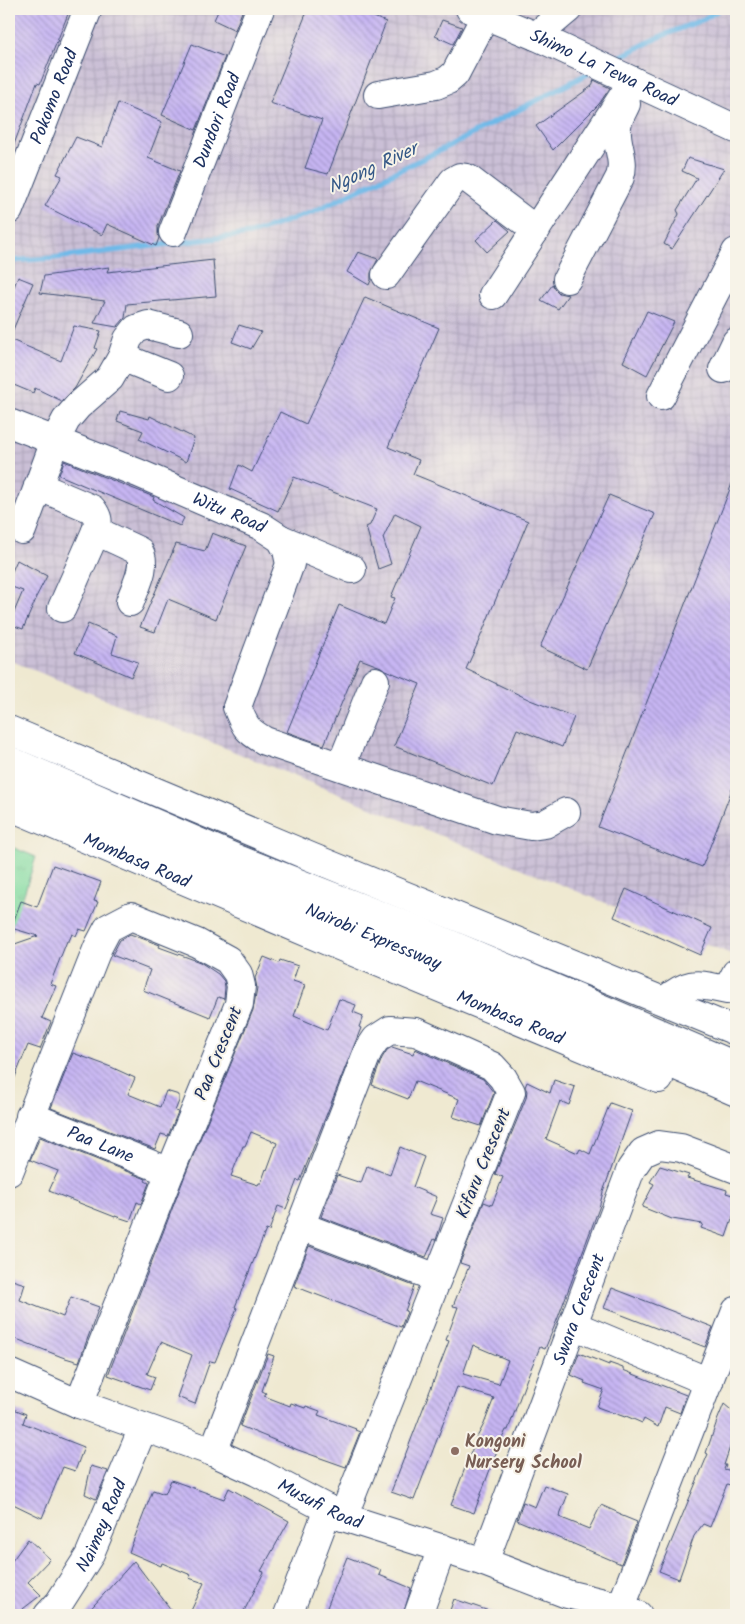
<svg xmlns="http://www.w3.org/2000/svg" width="745" height="1624" font-family="Kalam,sans-serif">
  <defs>
    <pattern id="industrial-grid" width="8" height="8" patternUnits="userSpaceOnUse" patternTransform="scale(1.25)"><rect width="8" height="8" fill="#cabfd6"/><path d="M0 4h8M4 0v8" fill="none" stroke="#ada4ba"/></pattern>
    <pattern id="grass-tufts" width="24" height="20" patternUnits="userSpaceOnUse" patternTransform="scale(1.25)"><rect width="24" height="20" fill="#83dca1"/><path d="M3 7l-1-3M5 7V3M7 7l1-3M15 17l-1-3M17 17v-4M19 17l1-3" fill="none" stroke="#71bd8d"/></pattern>
    <pattern id="building-back-hatch" width="6" height="6" patternUnits="userSpaceOnUse" patternTransform="scale(1.25)"><rect width="6" height="6" fill="#c7b6f3"/><path d="M-1 5l2 2M0 0l6 6M5-1l2 2" fill="none" stroke="#a194c8"/></pattern>
  </defs>
  <rect width="100%" height="100%" fill="#f7f3e8"/>
  <filter id="ink" filterUnits="userSpaceOnUse"><feTurbulence type="fractalNoise" baseFrequency=".02" numOctaves="2"/><feDisplacementMap in="SourceGraphic" scale="10" xChannelSelector="R" yChannelSelector="G"/><feConvolveMatrix kernelMatrix="1 2 1 2 8 2 1 2 1" color-interpolation-filters="sRGB"/></filter>
  <filter id="wash" filterUnits="userSpaceOnUse"><feTurbulence type="fractalNoise" baseFrequency=".0096" numOctaves="4" result="noise"/><feDisplacementMap in="SourceGraphic" scale="20" xChannelSelector="R" yChannelSelector="G"/><feGaussianBlur stdDeviation="1.12" result="paint"/><feColorMatrix in="noise" values="0 0 0 0 0 0 0 0 0 0 0 0 0 0 0 0 0 1.4 0 .05"/><feComposite in="paint" operator="in"/></filter>
  <g filter="url(#wash)">
    <rect width="100%" height="100%" fill="#efe9d1"/>
    <path fill="url(#industrial-grid)" d="M9 9H736V956L9 660Z"/>
    <path fill="url(#grass-tufts)" stroke="#4f8680" d="M9 846 36 857 12 931 9 930Z"/>
    <g fill="none" stroke-linecap="round" stroke-linejoin="round">
      <g stroke="#6fb9e8" stroke-width="5.5">
        <path d="M612 61 657 38 704 19 720 9"/>
        <path d="M9 261 53 258 250 234 313 212 449 146 593 71"/>
      </g>
    </g>
    <g id="blocks">
      <g fill="url(#building-back-hatch)" fill-rule="evenodd">
        <path d="M9 9H70L40 84 37 83 10 155 9 154Z"/>
        <path d="M219 9H243L235 30 214 20Z"/>
        <path d="M308 9H354L386 22 328 174 305 168 322 120 270 103Z"/>
        <path d="M442 20 462 27 453 44 435 36Z"/>
        <path d="M192 44 225 57 196 130 162 115Z"/>
        <path d="M594 80 610 88 599 104 553 150 536 126 592 86Z"/>
        <path d="M118 103 162 122 148 158 180 171 158 226V234L159 238 156 246 107 224 102 235 45 206 62 176 57 174 76 137 102 147Z"/>
        <path d="M688 158 724 169 672 249 664 244 679 214 677 210 697 178 682 171Z"/>
        <path d="M497 220 510 231 487 252 476 240Z"/>
        <path d="M358 252 378 259 371 273V280L369 285 347 272Z"/>
        <path d="M213 260 216 296 127 304 125 318 117 327 94 323 105 301 40 293 44 276 109 267 107 272Z"/>
        <path d="M18 277 33 283 9 339 61 361 74 326 101 331 95 348 97 349 75 388 62 401 35 388 33 393 9 383V298Z"/>
        <path d="M553 284 554 288 559 293 568 295 558 309 541 300Z"/>
        <path d="M365 297 439 328 388 447 419 460 413 474 528 521 477 645 466 669 530 700 574 717 562 747 517 729 493 786 394 746 420 684 385 670 381 667 360 659 324 745 287 732 339 605 384 624 395 598 391 597 421 526 395 513 383 538 391 564 378 569 366 527 370 525 377 509 294 477 278 511 230 489 239 465 252 472 280 412 306 424Z"/>
        <path d="M647 311 674 322 647 375 623 362Z"/>
        <path d="M239 325 261 332 251 349 232 342Z"/>
        <path d="M120 411 149 419 150 416 194 438 186 462 139 439 143 431 117 421Z"/>
        <path d="M64 461 154 497 153 500 184 518 180 526 59 475Z"/>
        <path d="M735 476 736 779 702 867 598 827Z"/>
        <path d="M609 495 655 514 587 669 540 647Z"/>
        <path d="M212 533 246 546 216 619 168 599 155 632 140 627 176 544 205 551Z"/>
        <path d="M17 560 47 576 35 599H36L23 629 9 624 23 591 9 586V578Z"/>
        <path d="M88 624 117 636 112 653 138 662 131 677 75 653Z"/>
        <path d="M53 865 101 882 94 901 98 902 86 931 79 929 76 936 72 934 69 941H67L50 984 56 986 42 1018 51 1022 40 1049 28 1045 9 1092V946L38 936 11 928 21 901 37 907Z"/>
        <path d="M626 889 712 928 700 955 614 917Z"/>
        <path d="M130 934 160 945 159 947 200 962 218 974 224 981 225 987 224 999 218 997 210 1017 143 990 150 970 112 955 120 940Z"/>
        <path d="M264 957 279 963 280 960 298 966 293 981 305 985 294 1016 327 1030 339 999 356 1005 353 1012 363 1016 359 1027 361 1028 300 1181 297 1180 286 1209 278 1206 269 1231 266 1230 235 1307 237 1308 215 1362 210 1361 195 1404 177 1397 192 1355 161 1342 147 1374 155 1377 150 1390 108 1375 184 1178 253 1010 257 988 255 978ZM251 1132 277 1143 267 1170 266 1169 261 1183H259L258 1185 231 1176 243 1146H245Z"/>
        <path d="M392 1047 413 1054 415 1049 483 1079 494 1093 481 1126 453 1117 459 1099 415 1081 408 1099 372 1085 382 1058 387 1050Z"/>
        <path d="M73 1053 111 1067 135 1078 128 1094 160 1107 166 1091 179 1095V1101L175 1111 178 1112 168 1136 161 1134 155 1149 51 1108Z"/>
        <path d="M554 1080 575 1087 569 1105 560 1101 546 1139 578 1153 580 1149 590 1154 610 1103 632 1111 603 1192 599 1208 557 1320 545 1349 540 1347 527 1378 508 1430H506L499 1445 474 1513 451 1505 476 1439 484 1424 494 1398 457 1387 414 1500 391 1492 449 1341 446 1340 458 1307 453 1306 469 1266 460 1263 484 1202 492 1205 503 1177 495 1174 526 1098 527 1091 525 1087 527 1082 550 1093ZM473 1345 508 1360 499 1384 463 1374Z"/>
        <path d="M40 1137 146 1179 145 1181 149 1183 141 1204 137 1202 130 1221 115 1216V1217L49 1191 58 1171 30 1160Z"/>
        <path d="M400 1147 424 1157 413 1187 437 1197 430 1214 443 1218 436 1240 434 1239 426 1257 321 1217 337 1175 361 1183 367 1166 390 1175Z"/>
        <path d="M660 1166 689 1175 687 1178 727 1190 726 1193 736 1196V1208L726 1237 701 1228 703 1224 672 1219 642 1207 654 1184 650 1182Z"/>
        <path d="M309 1246 414 1286 405 1311 407 1312 401 1327 294 1286Z"/>
        <path d="M12 1280 25 1284 20 1300 63 1317 71 1297 99 1307 79 1362 62 1357 9 1336V1291Z"/>
        <path d="M612 1288 713 1327 705 1347 604 1308Z"/>
        <path d="M579 1353 609 1365V1363L623 1368V1370L686 1395 680 1413 665 1407 658 1427 644 1419 642 1423 626 1416 625 1417 597 1407 604 1390 584 1383 585 1381 571 1375Z"/>
        <path d="M268 1354 274 1356 262 1391 266 1393 264 1396 290 1406 291 1403 305 1408 306 1406 320 1411 318 1415 356 1429 355 1430 360 1432 346 1467 298 1450 240 1426Z"/>
        <path d="M724 1404 736 1414V1429L724 1465H726L724 1469 736 1472V1487L727 1484 710 1527 703 1524 694 1536 679 1579 659 1571 708 1454 706 1453 717 1421Z"/>
        <path d="M9 1407 26 1414 23 1423 84 1447 75 1471 63 1467 42 1518 9 1502Z"/>
        <path d="M91 1466 108 1471 96 1499 85 1494Z"/>
        <path d="M171 1480 224 1499 229 1488 289 1521 261 1571 264 1572 242 1615H189L204 1583 189 1578 191 1575 162 1563 161 1566 129 1552 153 1490 165 1494Z"/>
        <path d="M544 1485 568 1494 559 1517 589 1529 601 1505 621 1514 620 1515 637 1522 621 1564 517 1520 523 1502 535 1507Z"/>
        <path d="M28 1539 50 1559 28 1582 41 1595 15 1615H9V1565Z"/>
        <path d="M347 1557 381 1570 379 1575 411 1588 403 1615H324Z"/>
        <path d="M134 1561 175 1615H85Z"/>
        <path d="M454 1599 495 1613V1615H435L437 1609 449 1613Z"/>
      </g>
    </g>
  </g>
  <g filter="url(#ink)">
    <use href="#blocks" fill-opacity="0" stroke="#3b4b6f" stroke-width="1"/>
    <g fill="none" stroke-linecap="round" stroke-linejoin="round">
      <defs>
        <g id="minor">
          <path id="s1" d="M470 9 536 36 736 129"/>
          <path d="M536 36 568 9"/>
          <path d="M378 95 436 85 448 80 455 74 486 15"/>
          <path id="s2" d="M9 210 88 9"/>
          <path id="s3" d="M173 232 260 9"/>
          <path d="M386 275 453 181 460 177 467 178 536 230"/>
          <path d="M567 279 620 177C626 158 615 145 617 126 618 118 623 111 626 104"/>
          <path d="M493 295 633 81"/>
          <path d="M122 357 169 376"/>
          <path d="M723 369 736 342"/>
          <path d="M661 396 736 252"/>
          <path id="s4" d="M9 423 138 473 261 526 281 539 287 550 290 564 237 707C245 727 246 730 265 741L497 820 531 826 545 824 566 812"/>
          <path d="M38 486 92 509C98 517 99 521 96 531L62 608"/>
          <path d="M22 530 55 441 66 420 78 406 110 378 122 357 128 339 136 329 148 325 179 333"/>
          <path d="M96 531 139 551C148 566 135 587 130 602"/>
          <path d="M281 539 352 569"/>
          <path d="M341 766 375 681"/>
          <path d="M664 1001C690 980 696 984 727 990L736 973"/>
          <path id="s5" d="M30 1116 170 1172"/>
          <path d="M9 1172 98 947 108 928 131 916 197 943 228 960 238 974 241 986 239 1004 170 1172 79 1404"/>
          <path d="M301 1226 437 1278"/>
          <path d="M573 1325 709 1382"/>
          <path id="s6" d="M9 1373 79 1404 213 1452 257 1472 343 1517 484 1562 567 1594 621 1607 638 1615"/>
          <path d="M213 1452 368 1051 376 1039 390 1030 416 1032 492 1066 503 1078 511 1092 343 1517"/>
          <path id="s7" d="M484 1562 631 1169 643 1152 659 1145 681 1148 736 1169"/>
          <path d="M621 1607 736 1311"/>
          <path id="s8" d="M48 1615 59 1603 89 1556 143 1428"/>
          <path d="M288 1615 328 1509"/>
          <path d="M418 1615 442 1548"/>
        </g>
        <g id="highway">
          <path d="M9 730 311 857 736 1031"/>
          <path d="M9 760 240 860 420 931 736 1066"/>
          <path id="s9" d="M9 784 464 974 736 1092"/>
          <path id="s10" d="M9 806 332 943 659 1079"/>
        </g>
      </defs>
      <use href="#minor" stroke="#3b4b6f" stroke-width="30"/>
      <use href="#highway" stroke="#3b4b6f" stroke-width="30"/>
      <use href="#minor" stroke="#fff" stroke-width="28"/>
      <use href="#highway" stroke="#fff" stroke-width="28"/>
    </g>
  </g>
  <circle fill="#8d6e63" stroke="#f7f3e8" stroke-width="2" cx="455" cy="1451" r="5"/>
  <g text-anchor="middle" stroke-width="4" stroke-linejoin="round" paint-order="stroke">
    <g font-size="18" fill="#1b2f5e" stroke="#f7f3e8">
      <text dy="6" stroke="none"><textPath href="#s1" startOffset="146">Shimo La Tewa Road</textPath></text>
      <text dy="6" stroke="none"><textPath href="#s2" startOffset="122">Pokomo Road</textPath></text>
      <text dy="6" stroke="none"><textPath href="#s3" startOffset="120">Dundori Road</textPath></text>
      <text dy="6" stroke="none"><textPath href="#s4" startOffset="238">Witu Road</textPath></text>
      <text dy="6" stroke="none"><textPath href="#s10" startOffset="139">Mombasa Road</textPath></text>
      <text dy="6" stroke="none"><textPath href="#s9" startOffset="395">Nairobi Expressway</textPath></text>
      <text dy="6" stroke="none"><textPath href="#s10" startOffset="544">Mombasa Road</textPath></text>
      <text transform="translate(218 1053) rotate(-68)" y="6">Paa Crescent</text>
      <text dy="6" stroke="none"><textPath href="#s5" startOffset="76">Paa Lane</textPath></text>
      <text transform="translate(483 1163) rotate(-68)" y="6">Kifaru Crescent</text>
      <text dy="6" stroke="none"><textPath href="#s7" startOffset="270">Swara Crescent</textPath></text>
      <text dy="6" stroke="none"><textPath href="#s6" startOffset="338">Musufi Road</textPath></text>
      <text dy="6" stroke="none"><textPath href="#s8" startOffset="105">Naimey Road</textPath></text>
    </g>
    <g font-size="18" font-weight="bold" fill="#785e54" stroke="#f7f3e8" text-anchor="start">
      <text x="465" y="1447">Kongoni<tspan x="465" dy="21">Nursery School</tspan></text>
    </g>
    <g font-size="19" font-style="italic" fill="#345887" stroke="#f7f3e8">
      <text transform="translate(372 167) rotate(-25)" y="7">Ngong River</text>
    </g>
  </g>
  <rect width="745" height="1624" fill="none" stroke="#f7f3e8" stroke-width="30"/>
</svg>
